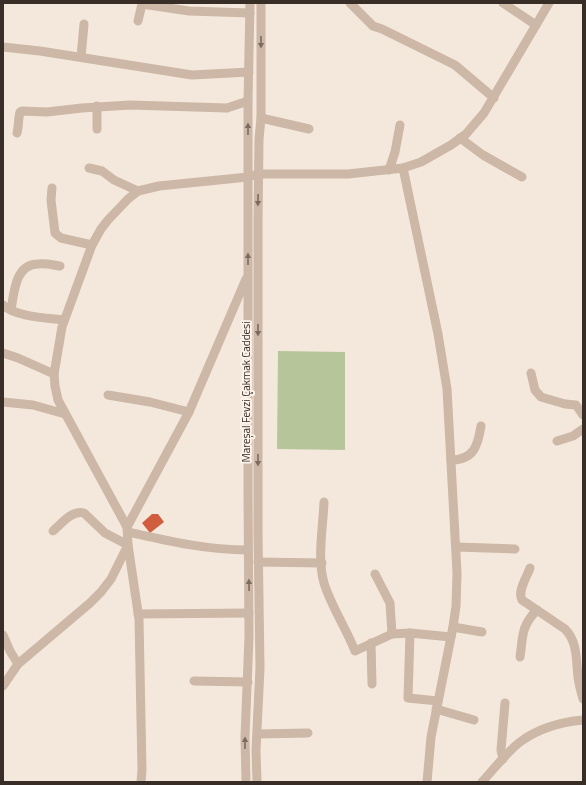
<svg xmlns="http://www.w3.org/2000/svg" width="586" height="785" font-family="'Titillium Web',sans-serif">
  <rect width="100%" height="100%" fill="#f4e8dc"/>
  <path fill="#b7c59a" d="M278 351 345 352V450L277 449Z"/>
  <path fill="#d05e3e" d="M152 514H158L164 522 150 533 142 523Z"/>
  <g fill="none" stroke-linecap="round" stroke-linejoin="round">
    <g stroke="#cdb7a6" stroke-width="9">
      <path d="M350 3 373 26 382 29 455 65 494 98"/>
      <path d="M503 3 536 25"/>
      <path d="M138 21 142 4 189 11 250 13"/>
      <path d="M3 47 40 51 192 75 249 72"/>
      <path d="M81 57 84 24"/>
      <path d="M97 106V129"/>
      <path d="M261 118 309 129"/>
      <path d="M17 133C19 126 18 119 20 112L22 111 47 112 82 108 130 105 227 108 248 101"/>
      <path d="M460 138 483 155 522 177"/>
      <path d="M89 168 102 171 114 180 138 191"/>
      <path d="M403 168 438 334 447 389 457 573 456 606 453 627 431 737 427 782"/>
      <path d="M389 170 395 152 400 125"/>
      <path d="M52 188 51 200 55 233 61 238 92 245"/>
      <path d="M3 305C15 317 48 318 64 320"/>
      <path d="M11 310C14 293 15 264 38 264 45 263 53 265 60 266"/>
      <path d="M3 353 18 358 54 374"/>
      <path d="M531 373 535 390 541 397 565 404 576 405 583 415"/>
      <path d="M108 395 150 402 189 412"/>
      <path d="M3 402 33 405 65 414"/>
      <path d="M557 441 573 436 583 429"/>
      <path d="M451 460C474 460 478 445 481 426"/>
      <path d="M324 502C323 527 317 559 324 583 331 606 346 628 355 651L392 634 410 633 451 637"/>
      <path d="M127 527 58 400 55 386 54 374 62 327 92 245 101 229 108 220 128 199 138 191 159 186 248 177 258 174H348L403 168 421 162 451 145 466 134 484 113 549 3"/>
      <path d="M53 531C62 523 72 510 84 513L105 533 128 545 139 619 142 770 141 782"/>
      <path d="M128 532C168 541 207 550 248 550"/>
      <path d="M456 547 515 549"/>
      <path d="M258 562 322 563"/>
      <path d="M530 568C527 577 517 591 522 600L565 629C578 642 576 661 578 677 579 685 581 692 583 699"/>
      <path d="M375 574 390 603 392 634"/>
      <path d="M138 614 249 613"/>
      <path d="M453 627 482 632"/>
      <path d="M410 633 408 698 438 701"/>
      <path d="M3 635 10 651 18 664"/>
      <path d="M371 643 372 684"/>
      <path d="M520 657C523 636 521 626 537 610"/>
      <path d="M194 681 248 682"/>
      <path d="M3 686 18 664 90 603 101 592 111 579 128 545 127 527 189 412 246 279"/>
      <path d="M436 709 474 720"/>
      <path d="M258 734 308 733"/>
      <path d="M503 759 501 750 505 703"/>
      <path d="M246 782 245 737 249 637 248 490V101L250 3"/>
      <path d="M257 782 256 750 260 668 258 533V222L259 139 261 118V3"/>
      <path d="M482 782C493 770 508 751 520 742 539 728 560 722 583 720"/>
    </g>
  </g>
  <defs><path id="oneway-solid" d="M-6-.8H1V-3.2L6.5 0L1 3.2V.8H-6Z"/></defs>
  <g fill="#7c6b61">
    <use href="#oneway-solid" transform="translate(261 42) rotate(90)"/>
    <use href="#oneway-solid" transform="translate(248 129) rotate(-90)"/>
    <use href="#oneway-solid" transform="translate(258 200) rotate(91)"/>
    <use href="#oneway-solid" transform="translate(248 259) rotate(-90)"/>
    <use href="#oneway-solid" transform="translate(258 330) rotate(90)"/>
    <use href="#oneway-solid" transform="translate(258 460) rotate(90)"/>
    <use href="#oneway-solid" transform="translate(249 585) rotate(-91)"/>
    <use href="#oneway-solid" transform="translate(245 743) rotate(-90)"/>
  </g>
  <g text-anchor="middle" stroke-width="4" stroke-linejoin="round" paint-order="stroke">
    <g font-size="11" fill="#392d28" stroke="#fbf2e9">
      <text transform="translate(246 392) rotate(-90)" y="4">Mareşal Fevzi Çakmak Caddesi</text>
    </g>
  </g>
  <rect width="586" height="785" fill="none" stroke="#392d28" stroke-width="8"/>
</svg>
